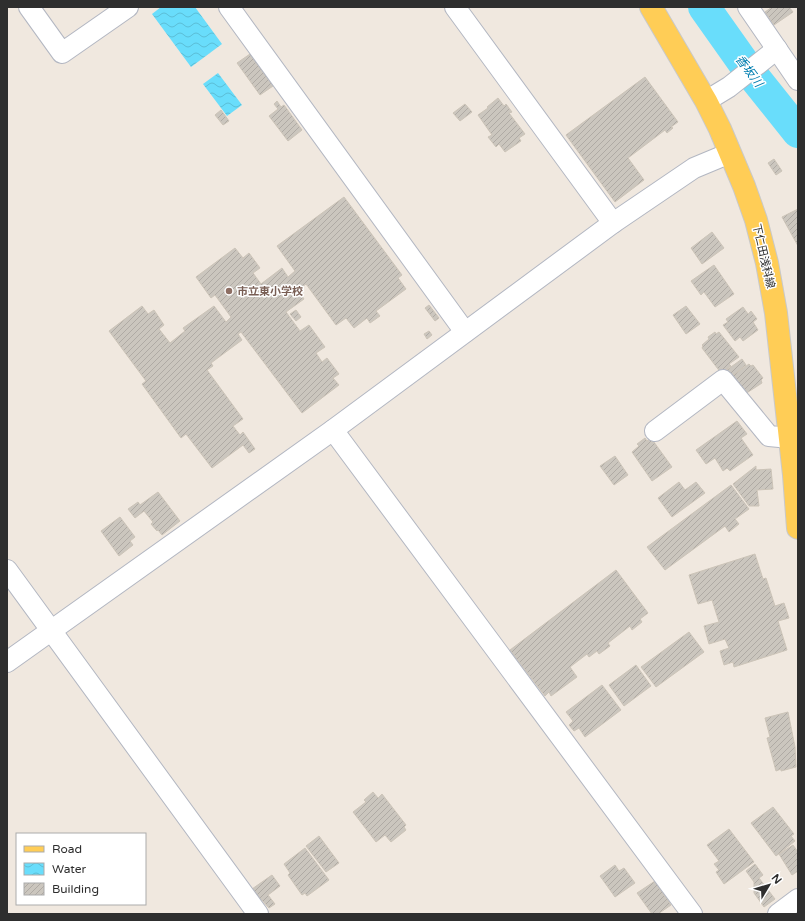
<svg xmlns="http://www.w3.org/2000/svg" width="805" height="921" font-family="'Varela Round','Noto Sans JP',sans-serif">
  <defs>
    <pattern id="water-waves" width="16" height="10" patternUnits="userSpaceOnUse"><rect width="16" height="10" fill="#69ddfb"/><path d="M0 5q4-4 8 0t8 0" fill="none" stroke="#5bbed7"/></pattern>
    <pattern id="building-hatch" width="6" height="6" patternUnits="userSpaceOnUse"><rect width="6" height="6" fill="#cbc6be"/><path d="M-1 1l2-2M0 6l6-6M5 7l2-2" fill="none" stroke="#afaaa4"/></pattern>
  </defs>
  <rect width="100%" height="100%" fill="#f0e8df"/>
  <g fill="url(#water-waves)">
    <path d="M161 7H195L222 44 191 67 152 14Z"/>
    <path d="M218 73 242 105 227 116 203 84Z"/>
  </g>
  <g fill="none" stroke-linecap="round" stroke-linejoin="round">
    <path stroke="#69ddfb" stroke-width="32" d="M704 7 750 72 798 132"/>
  </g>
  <g fill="url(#building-hatch)" stroke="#ccc4b8">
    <path d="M772 7H789L793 12 774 25 765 12Z"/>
    <path d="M250 54 273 86 260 95 237 63Z"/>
    <path d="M645 77 678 122 671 127 673 128 667 133 665 130 628 158 644 180 615 202 566 135Z"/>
    <path d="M498 98 504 106 506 104 512 112 509 113 525 134 519 138 521 141 505 152 499 144 496 147 488 137 492 135 478 115 488 108 487 107Z"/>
    <path d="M277 101 281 107 284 105 302 130 288 141 269 116 278 109 274 104Z"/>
    <path d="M465 104 472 112 460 121 453 113Z"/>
    <path d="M221 110 229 121 223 125 215 115Z"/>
    <path d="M774 159 782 171 776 175 768 163Z"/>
    <path d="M344 197 402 275 398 278 406 289 376 311 380 316 370 323 367 318 354 328 346 318 336 325 306 284 298 290 304 299 286 312 300 331 309 325 325 347 316 353 322 362 327 358 339 374 333 378 339 385 302 413 241 332 238 334 242 340 211 363 213 366 207 370 243 419 233 426 240 435 243 432 255 449 249 453 243 445 212 468 186 434 181 438 142 384 146 381 109 331 142 306 148 314 154 310 164 325 159 329 170 343 185 331 183 328 214 306 226 322 231 317 215 295 211 298 196 277 235 248 243 258 249 253 260 268 253 273 261 284 282 268 288 277 295 271 277 246Z"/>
    <path d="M798 209V246L782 217Z"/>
    <path d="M712 232 724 248 702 264 691 248Z"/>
    <path d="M714 265 734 294 715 307 704 292 701 295 691 281Z"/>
    <path d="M429 305 439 318 435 321 425 308Z"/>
    <path d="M686 306 700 324 686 334 673 315Z"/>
    <path d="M743 307 748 314 751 311 757 319 753 322 758 330 743 341 740 337 735 341 723 325 728 322 726 319Z"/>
    <path d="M296 310 301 317 296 321 290 314Z"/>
    <path d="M429 331 432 335 427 339 424 334Z"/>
    <path d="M715 332 716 334 719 332 739 357 729 364 731 366 721 373 702 348 703 346 702 345 709 339 708 337Z"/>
    <path d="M742 359 746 365 729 378 724 372Z"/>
    <path d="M749 364 751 366 753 365 763 378 761 380 762 383 742 396 729 378Z"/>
    <path d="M737 421 747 434 741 438 753 455 730 471 727 468 723 471 715 458 706 464 696 450Z"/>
    <path d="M645 438 647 441 651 438 672 467 652 481 632 452 639 446 637 444Z"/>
    <path d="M615 456 628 475 614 485 600 466Z"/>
    <path d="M756 466V470L771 469 773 489 757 490 759 506H749L733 484Z"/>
    <path d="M679 482 685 490 696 482 705 493 672 517 658 498Z"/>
    <path d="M731 485 749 509 735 519 739 524 729 532 725 526 665 570 647 547Z"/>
    <path d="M158 492 180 521 162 535 158 530 157 531 151 524 153 522 144 511 135 518 128 509 138 502 140 505Z"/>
    <path d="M120 517 135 537 130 541 133 545 119 556 101 531Z"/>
    <path d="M755 554 763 579 766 578 775 606 784 603 789 618 778 621 787 650 734 667 733 662 724 665 720 651 729 648 725 639 709 644 704 626 719 622 712 600 698 604 689 575Z"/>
    <path d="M616 570 648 613 640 619 642 622 632 630 630 626 608 643 610 646 599 654 597 651 589 657 587 654 570 667 577 677 551 696 549 692 545 696 510 650Z"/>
    <path d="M689 632 704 652 656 687 641 667Z"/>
    <path d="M636 665 651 686 624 706 609 685Z"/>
    <path d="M602 685 621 710 585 737 579 728 574 731 569 725 573 721 566 712Z"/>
    <path d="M788 712 795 747 796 767 781 771V769L776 771 767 738 770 737 765 718Z"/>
    <path d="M373 792 378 798 382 794 406 825 404 827 406 830 391 842 385 835 376 842 353 812 366 802 364 800Z"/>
    <path d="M773 807 794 834 791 836 795 841 776 856 751 823Z"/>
    <path d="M729 829 754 862 724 884 716 872 719 870 714 864 719 861 707 845Z"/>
    <path d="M319 836 339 863 326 872 306 846Z"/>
    <path d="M793 845 798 852V871L792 875 779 854Z"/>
    <path d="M305 848 329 880 307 896 305 893 302 895 288 875 290 873 284 864Z"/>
    <path d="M755 864 763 875 759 878 775 899 764 907 754 893V882L746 871Z"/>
    <path d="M615 865 619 871 624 868 635 883 615 897 600 876Z"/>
    <path d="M272 875 280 886 268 895 275 904 269 908 252 889Z"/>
    <path d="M655 881 671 905 658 914H652L637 893Z"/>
  </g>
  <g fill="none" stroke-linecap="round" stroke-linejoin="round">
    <defs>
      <g id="minor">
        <path d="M29 7 62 53 128 7"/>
        <path d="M229 7 465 332"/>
        <path d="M455 7 613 223"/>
        <path d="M748 7 798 80"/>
        <path d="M706 101 729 87 777 49"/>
        <path d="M333 430 692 914"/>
        <path d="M655 431 723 380 769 436 790 438"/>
        <path d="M7 570 258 914"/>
        <path d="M7 662 333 430 613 223 694 168 730 153"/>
        <path d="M778 914 798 899"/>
      </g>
      <path id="major" d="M651 7 706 101 720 129 744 186 756 220 767 263 776 313 794 475 798 528"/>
    </defs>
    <use href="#minor" stroke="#b3b7c2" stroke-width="22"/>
    <use href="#major" stroke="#c9c9c9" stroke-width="24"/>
    <use href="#minor" stroke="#fff" stroke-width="20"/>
    <use href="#major" stroke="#ffcd56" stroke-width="22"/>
  </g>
  <circle fill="#8d6e63" stroke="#fff" stroke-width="1.5" cx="229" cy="291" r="4"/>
  <g text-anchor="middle" stroke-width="3" stroke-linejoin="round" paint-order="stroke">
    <g font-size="11" fill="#2e2e2e" stroke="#fff">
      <text transform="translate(764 256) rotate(77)" y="4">下仁田浅科線</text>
    </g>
    <g font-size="11" font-weight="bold" fill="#785e54" stroke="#fff" text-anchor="start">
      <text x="237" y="295">市立東小学校</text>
    </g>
    <g font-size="12" font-style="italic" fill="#007eb0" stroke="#fff">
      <text transform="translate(749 71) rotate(53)" y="4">香坂川</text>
    </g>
  </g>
  <rect width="805" height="921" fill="none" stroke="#2e2e2e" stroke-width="16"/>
  <rect x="16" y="833" width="130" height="72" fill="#ffffff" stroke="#ababab"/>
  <rect x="24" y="846" width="20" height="6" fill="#ffcd56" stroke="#ababab"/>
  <text x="52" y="853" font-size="12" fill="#2e2e2e">Road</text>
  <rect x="24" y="863" width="20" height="12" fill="url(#water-waves)" stroke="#ababab"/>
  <text x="52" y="873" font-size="12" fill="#2e2e2e">Water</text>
  <rect x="24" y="883" width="20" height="12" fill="url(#building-hatch)" stroke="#ababab"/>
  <text x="52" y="893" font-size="12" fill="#2e2e2e">Building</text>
  <g transform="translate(769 885) rotate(52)" stroke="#ffffff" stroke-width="3" paint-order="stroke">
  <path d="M0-3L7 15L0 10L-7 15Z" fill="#2e2e2e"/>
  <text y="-6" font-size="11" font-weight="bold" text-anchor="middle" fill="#2e2e2e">N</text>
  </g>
</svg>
